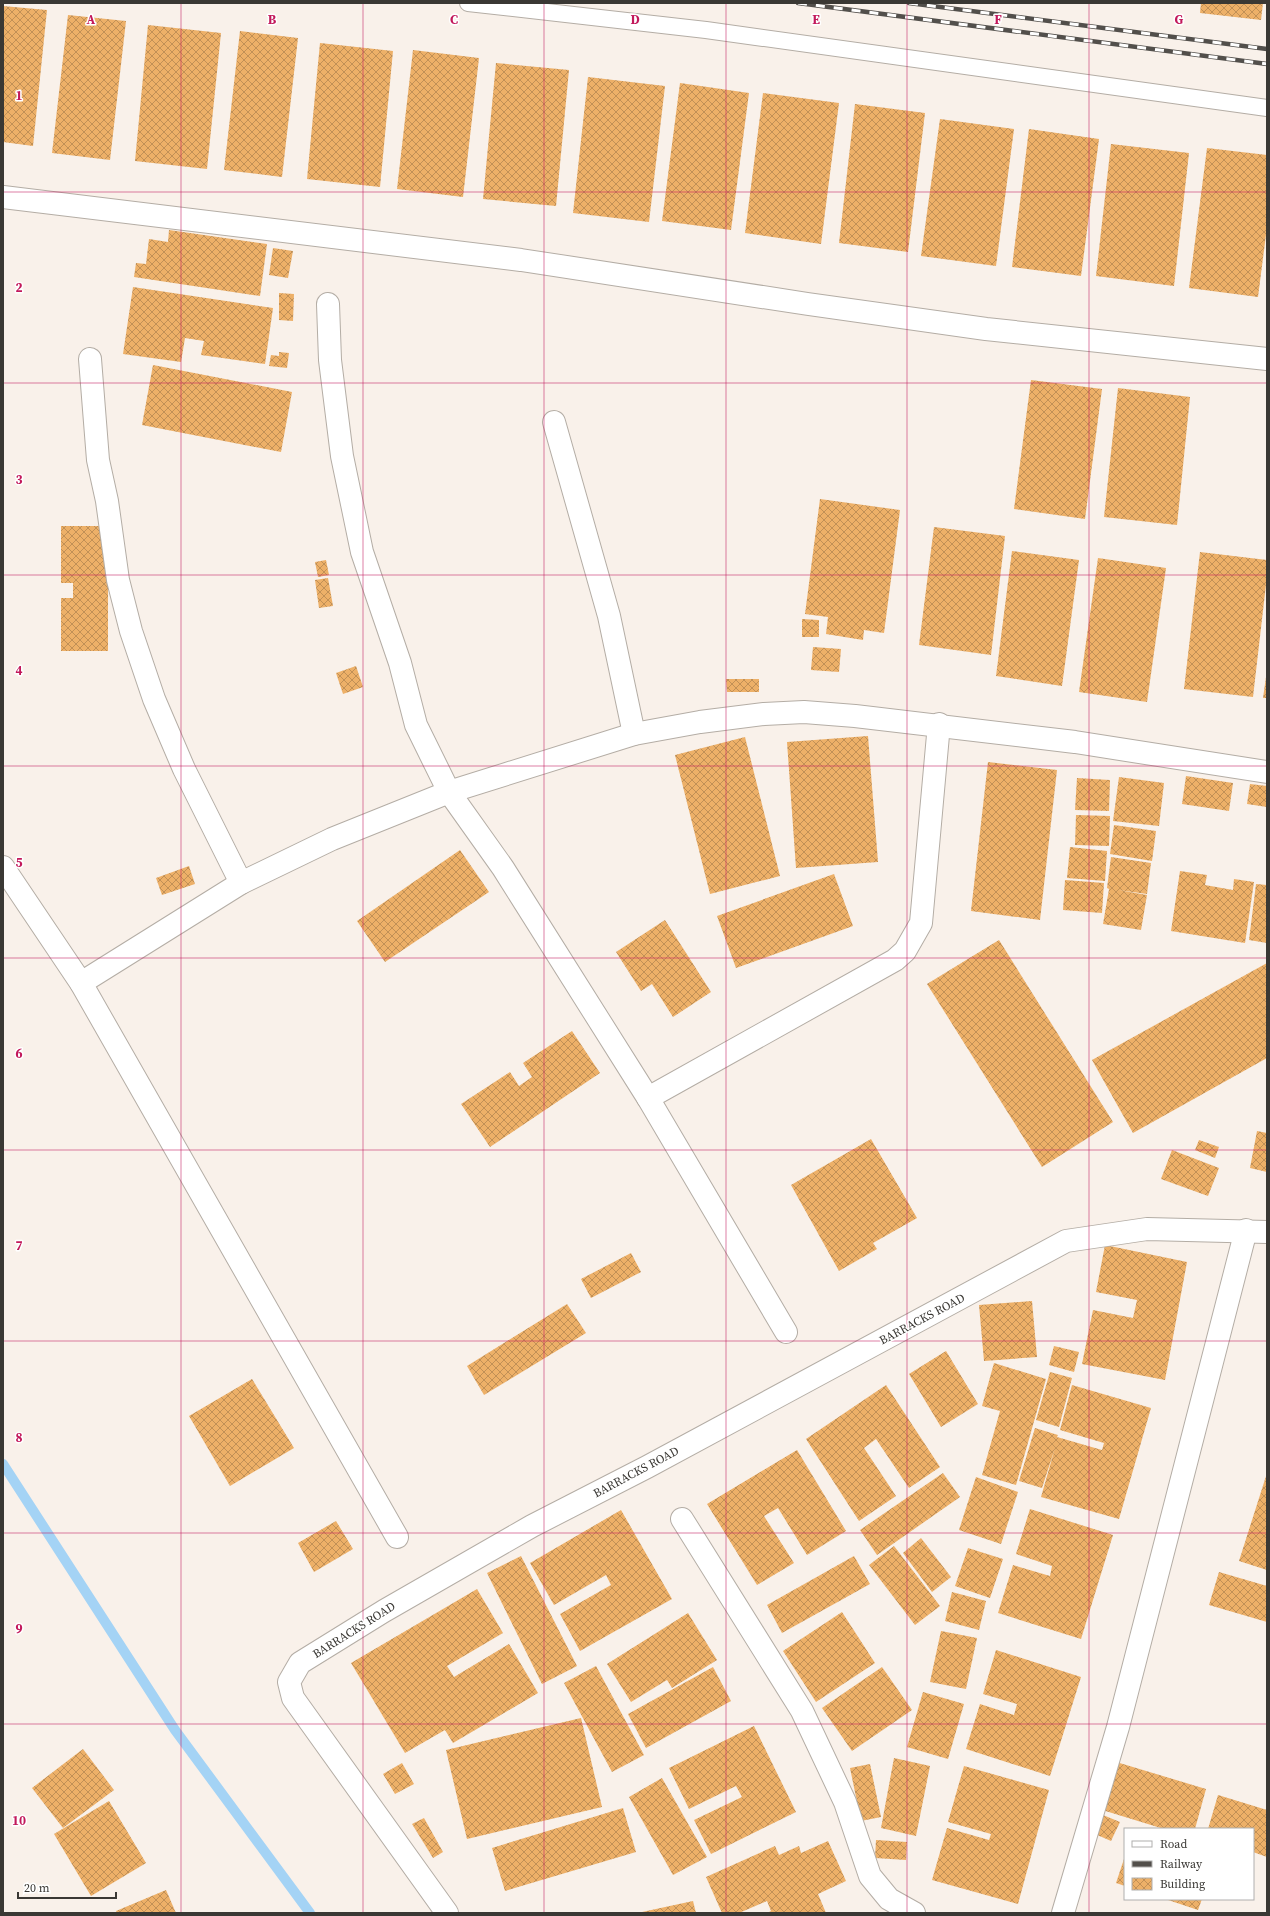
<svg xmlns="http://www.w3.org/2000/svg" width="1270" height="1916" font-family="'Source Serif 4',serif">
  <defs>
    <pattern id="building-cross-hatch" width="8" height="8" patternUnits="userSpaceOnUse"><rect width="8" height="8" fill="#edb068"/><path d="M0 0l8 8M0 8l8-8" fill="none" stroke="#c19056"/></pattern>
  </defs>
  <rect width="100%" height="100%" fill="#f9f1ea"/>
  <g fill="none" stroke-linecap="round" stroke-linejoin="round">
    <path stroke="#a4d3f5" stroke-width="10" d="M3 1464 175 1730 310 1913"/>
  </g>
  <g fill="url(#building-cross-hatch)">
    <path d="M1201 3H1263L1261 20 1200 13Z"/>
    <path d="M3 6 47 10 33 146 3 142Z"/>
    <path d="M68 15 126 21 110 160 52 153Z"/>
    <path d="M148 25 221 33 207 169 135 161Z"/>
    <path d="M240 31 298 38 282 177 224 170Z"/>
    <path d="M320 43 393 51 380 187 307 179Z"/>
    <path d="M413 50 479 58 463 197 397 189Z"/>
    <path d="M496 63 569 70 556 206 483 199Z"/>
    <path d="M588 77 665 86 649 222 573 213Z"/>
    <path d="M680 83 749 93 731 230 662 221Z"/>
    <path d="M763 93 839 103 821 244 745 233Z"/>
    <path d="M855 104 925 113 908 252 839 243Z"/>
    <path d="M940 119 1014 129 996 266 921 256Z"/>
    <path d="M1029 129 1099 139 1081 276 1012 267Z"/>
    <path d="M1111 144 1189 153 1174 286 1096 276Z"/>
    <path d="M1207 148 1267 155V227L1258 297 1189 288Z"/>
    <path d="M169 230 267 244 260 296 134 277 136 263 146 264 149 239 168 242Z"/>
    <path d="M273 248 293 251 288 278 269 275Z"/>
    <path d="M133 287 273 308 265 364 201 355 204 341 185 338 181 362 123 354Z"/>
    <path d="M279 293 294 294 293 321 279 320Z"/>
    <path d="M279 352 289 353 287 368 269 366 271 355 279 356Z"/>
    <path d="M153 365 292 392 281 452 142 425Z"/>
    <path d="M1031 380 1102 389 1085 519 1014 509Z"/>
    <path d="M1118 388 1190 397 1177 525 1104 517Z"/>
    <path d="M820 499 900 510 884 633 864 630 863 640 826 634 828 617 805 614Z"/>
    <path d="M61 526H108V651H61V598H73V583H61Z"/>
    <path d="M934 527 1005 536 991 655 919 645Z"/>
    <path d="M1012 551 1079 560 1062 686 996 676Z"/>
    <path d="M1200 552 1267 560V576L1253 697 1184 689Z"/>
    <path d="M1098 558 1166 568 1147 702 1079 692Z"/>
    <path d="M326 560 329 575 318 577 315 562Z"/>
    <path d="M328 578 333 606 319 608 315 580Z"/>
    <path d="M802 619 819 620V637H802Z"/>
    <path d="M813 647 841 649 839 672 811 670Z"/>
    <path d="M356 666 363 687 343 694 336 673Z"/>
    <path d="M1266 677H1267V698H1263Z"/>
    <path d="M726 679H759V692H727Z"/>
    <path d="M868 736 878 862 796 868 787 742Z"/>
    <path d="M745 737 780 876 710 894 675 755Z"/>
    <path d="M988 762 1057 770 1040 920 971 911Z"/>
    <path d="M1186 776 1233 783 1229 811 1182 804Z"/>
    <path d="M1119 777 1164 783 1159 826 1113 821Z"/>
    <path d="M1077 778 1110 780 1109 811 1075 810Z"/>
    <path d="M1250 784 1267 786V807L1247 804Z"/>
    <path d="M1076 815 1110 816 1109 846 1075 845Z"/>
    <path d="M1114 825 1156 831 1152 861 1110 854Z"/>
    <path d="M1070 847 1107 851 1105 881 1067 878Z"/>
    <path d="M460 850 489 892 385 962 357 921Z"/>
    <path d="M1111 857 1151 863 1147 894 1118 890 1147 895 1141 930 1103 924 1109 889 1107 888Z"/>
    <path d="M189 866 195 884 162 895 156 878Z"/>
    <path d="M1180 871 1207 875 1205 885 1233 890 1234 879 1254 882 1245 943 1171 931Z"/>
    <path d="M834 874 853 926 736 968 717 916Z"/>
    <path d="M1065 880 1104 883 1102 913 1063 910Z"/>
    <path d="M1256 884 1267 885V943L1249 940Z"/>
    <path d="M665 920 711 992 673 1017 652 984 641 991 616 952Z"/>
    <path d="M999 940 1113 1122 1042 1167 927 984Z"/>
    <path d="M1267 963V1058L1133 1133 1092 1060Z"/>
    <path d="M572 1031 600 1073 490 1147 461 1104 510 1072 519 1086 532 1077 523 1063Z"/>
    <path d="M1257 1131 1267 1133V1172L1250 1168Z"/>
    <path d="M871 1139 917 1218 873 1243 877 1249 839 1271 791 1185Z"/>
    <path d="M1199 1140 1219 1147 1215 1158 1195 1150Z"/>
    <path d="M1172 1150 1219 1168 1208 1196 1161 1179Z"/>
    <path d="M1105 1245 1187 1262 1165 1380 1082 1364 1093 1310 1133 1318 1137 1300 1096 1292Z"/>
    <path d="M631 1253 641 1272 591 1298 581 1279Z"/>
    <path d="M1032 1301 1037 1357 984 1361 979 1305Z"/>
    <path d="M567 1304 586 1333 484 1395 467 1366Z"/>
    <path d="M1054 1346 1079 1352 1074 1372 1049 1365Z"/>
    <path d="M946 1351 978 1404 941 1427 909 1374Z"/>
    <path d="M994 1363 1046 1379 1016 1485 982 1475 1000 1411 982 1406Z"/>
    <path d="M1050 1372 1072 1378 1059 1427 1036 1420Z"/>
    <path d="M252 1379 294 1448 230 1486 189 1416Z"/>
    <path d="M886 1385 940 1467 909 1488 876 1439 864 1448 896 1496 859 1521 806 1439Z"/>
    <path d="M1072 1385 1151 1408 1119 1519 1041 1497 1055 1448 1042 1488 1019 1481 1035 1428 1058 1435 1057 1437 1102 1450 1104 1443 1060 1430Z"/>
    <path d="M797 1450 846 1531 807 1555 778 1508 764 1516 794 1563 757 1585 707 1504Z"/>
    <path d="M943 1473 960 1497 877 1555 860 1530Z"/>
    <path d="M1267 1473V1570L1239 1561Z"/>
    <path d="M976 1477 1018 1492 1001 1544 959 1530Z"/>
    <path d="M1030 1509 1113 1535 1081 1639 998 1613 1013 1565 1050 1576 1052 1566 1016 1554Z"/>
    <path d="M621 1510 672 1599 580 1651 560 1614 611 1585 606 1575 554 1605 530 1563Z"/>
    <path d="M336 1521 353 1549 314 1572 298 1543Z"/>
    <path d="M921 1538 951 1577 932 1592 903 1553Z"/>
    <path d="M894 1546 940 1606 915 1625 869 1565Z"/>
    <path d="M968 1548 1003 1559 990 1598 955 1586Z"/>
    <path d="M521 1556 577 1666 542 1684 487 1573Z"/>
    <path d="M854 1556 870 1584 782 1633 767 1605Z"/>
    <path d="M1219 1572 1267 1586V1622L1209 1605Z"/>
    <path d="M477 1589 503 1633 447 1666 454 1677 509 1644 538 1693 453 1743 445 1730 405 1753 351 1663Z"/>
    <path d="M952 1592 986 1601 979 1630 945 1621Z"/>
    <path d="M842 1612 875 1663 816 1702 783 1651Z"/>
    <path d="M688 1613 717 1660 672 1688 667 1680 631 1702 607 1664Z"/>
    <path d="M941 1631 977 1638 966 1689 930 1682Z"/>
    <path d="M996 1650 1081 1677 1050 1776 966 1749 980 1704 1014 1715 1017 1704 983 1694Z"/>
    <path d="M596 1666 644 1755 612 1772 564 1683Z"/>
    <path d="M713 1667 731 1701 646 1748 628 1714Z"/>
    <path d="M882 1667 912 1710 852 1751 822 1708Z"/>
    <path d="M923 1692 964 1704 948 1759 907 1747Z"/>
    <path d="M581 1718 602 1807 467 1839 446 1750Z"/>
    <path d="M754 1726 796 1812 711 1854 694 1820 742 1797 736 1786 689 1809 669 1768Z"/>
    <path d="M83 1749 114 1790 63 1828 32 1788Z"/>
    <path d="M894 1758 930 1766 916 1836 881 1828Z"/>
    <path d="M1113 1761 1206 1789 1195 1829H1164L1099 1809Z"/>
    <path d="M402 1763 414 1784 395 1794 383 1774Z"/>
    <path d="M870 1764 881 1817 861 1821 850 1768Z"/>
    <path d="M964 1766 1049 1790 1018 1904 932 1880 947 1828 989 1840 991 1834 948 1822Z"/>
    <path d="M662 1778 707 1857 673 1875 629 1797Z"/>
    <path d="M1218 1795 1267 1810V1857L1253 1852V1829H1208Z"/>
    <path d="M109 1801 146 1863 91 1896 54 1834Z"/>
    <path d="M623 1808 636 1852 505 1891 492 1848Z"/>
    <path d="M1103 1815 1120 1822 1111 1841 1095 1834Z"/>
    <path d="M424 1818 443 1852 433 1858 412 1824Z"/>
    <path d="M876 1840 907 1842 906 1860 875 1858Z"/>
    <path d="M828 1841 846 1881 818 1894 826 1913H767L771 1911 767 1901 739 1913H722L706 1877 775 1846 779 1855 799 1846 801 1853Z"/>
    <path d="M1125 1856V1886L1116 1883Z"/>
    <path d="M166 1890 176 1913H117L116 1911Z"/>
    <path d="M1165 1899H1202L1198 1910Z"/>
    <path d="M693 1901 696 1913H642V1912Z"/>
  </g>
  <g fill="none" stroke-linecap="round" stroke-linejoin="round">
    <defs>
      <path id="lane" d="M468 3 706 30 1267 108"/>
      <g id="street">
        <path d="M3 197 521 260 808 304 986 329 1267 359"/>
        <path d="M328 304 330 360 342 456 362 552 400 663 416 725 449 792 503 868 648 1098 895 960 905 951 921 923 939 724"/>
        <path d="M90 359 98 460 107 501 118 580 131 631 154 699 184 769 241 883"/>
        <path d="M554 422 609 616 634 734"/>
        <path d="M3 867 81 983 397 1537"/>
        <path d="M81 983 241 883 332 839 449 792 634 734 700 722 764 714 804 712 855 716 1075 742 1267 772"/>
        <path d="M648 1098 786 1332"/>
        <path d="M682 1519 802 1711 845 1802 870 1876 889 1899 914 1913"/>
        <path d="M447 1913 293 1698 289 1682 300 1663 384 1611 532 1526 647 1467 1066 1241 1147 1229 1267 1232"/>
        <path d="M1063 1913 1118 1727 1246 1230"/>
      </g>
    </defs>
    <use href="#lane" stroke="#b4ada5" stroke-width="18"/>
    <use href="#street" stroke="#b4ada5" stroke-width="24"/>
    <use href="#lane" stroke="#fff" stroke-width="16"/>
    <use href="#street" stroke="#fff" stroke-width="22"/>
    <defs>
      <g id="rail">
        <path d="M798 3 1267 64"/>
        <path d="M909 3 1267 49"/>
      </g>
    </defs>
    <use href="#rail" stroke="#524f4b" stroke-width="4.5"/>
    <use href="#rail" stroke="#fff" stroke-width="3" stroke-dasharray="9" stroke-linecap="butt"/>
  </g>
  <path fill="none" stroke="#c2185b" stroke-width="1" stroke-opacity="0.55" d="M181 3V1913M363 3V1913M544 3V1913M726 3V1913M907 3V1913M1089 3V1913M3 192H1267M3 383H1267M3 575H1267M3 766H1267M3 958H1267M3 1150H1267M3 1341H1267M3 1533H1267M3 1724H1267"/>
  <g text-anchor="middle" stroke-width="3" stroke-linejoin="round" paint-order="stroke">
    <g font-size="12" fill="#3a3834" stroke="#fff">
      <text transform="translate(922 1319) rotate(-28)" y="4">BARRACKS ROAD</text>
      <text transform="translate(636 1472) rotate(-28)" y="4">BARRACKS ROAD</text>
      <text transform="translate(354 1630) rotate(-32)" y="4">BARRACKS ROAD</text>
    </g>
  </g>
  <g font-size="13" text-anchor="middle" font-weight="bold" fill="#c2185b" stroke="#fff" stroke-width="3" stroke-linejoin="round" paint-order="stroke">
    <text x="91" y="24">A</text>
    <text x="272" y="24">B</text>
    <text x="454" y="24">C</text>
    <text x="635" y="24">D</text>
    <text x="816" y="24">E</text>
    <text x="998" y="24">F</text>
    <text x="1179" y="24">G</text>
    <text x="19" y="100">1</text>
    <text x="19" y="292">2</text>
    <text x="19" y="484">3</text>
    <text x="19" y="675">4</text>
    <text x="19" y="867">5</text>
    <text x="19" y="1058">6</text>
    <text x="19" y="1250">7</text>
    <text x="19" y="1442">8</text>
    <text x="19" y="1633">9</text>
    <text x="19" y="1825">10</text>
  </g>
  <rect width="1270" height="1916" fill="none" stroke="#3a3834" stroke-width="8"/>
  <rect x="1124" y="1828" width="130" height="72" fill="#ffffff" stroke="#b0afae"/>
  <rect x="1132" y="1841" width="20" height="6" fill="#ffffff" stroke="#b0afae"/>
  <text x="1160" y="1848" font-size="12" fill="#3a3834">Road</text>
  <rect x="1132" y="1861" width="20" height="6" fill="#524f4b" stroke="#b0afae"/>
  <text x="1160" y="1868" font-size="12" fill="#3a3834">Railway</text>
  <rect x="1132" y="1878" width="20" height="12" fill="url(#building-cross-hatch)" stroke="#b0afae"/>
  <text x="1160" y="1888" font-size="12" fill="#3a3834">Building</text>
  <path d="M18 1892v6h98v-6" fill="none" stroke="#3a3834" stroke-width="2"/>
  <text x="24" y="1892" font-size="12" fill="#3a3834" stroke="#ffffff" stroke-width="3" paint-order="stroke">20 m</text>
</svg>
